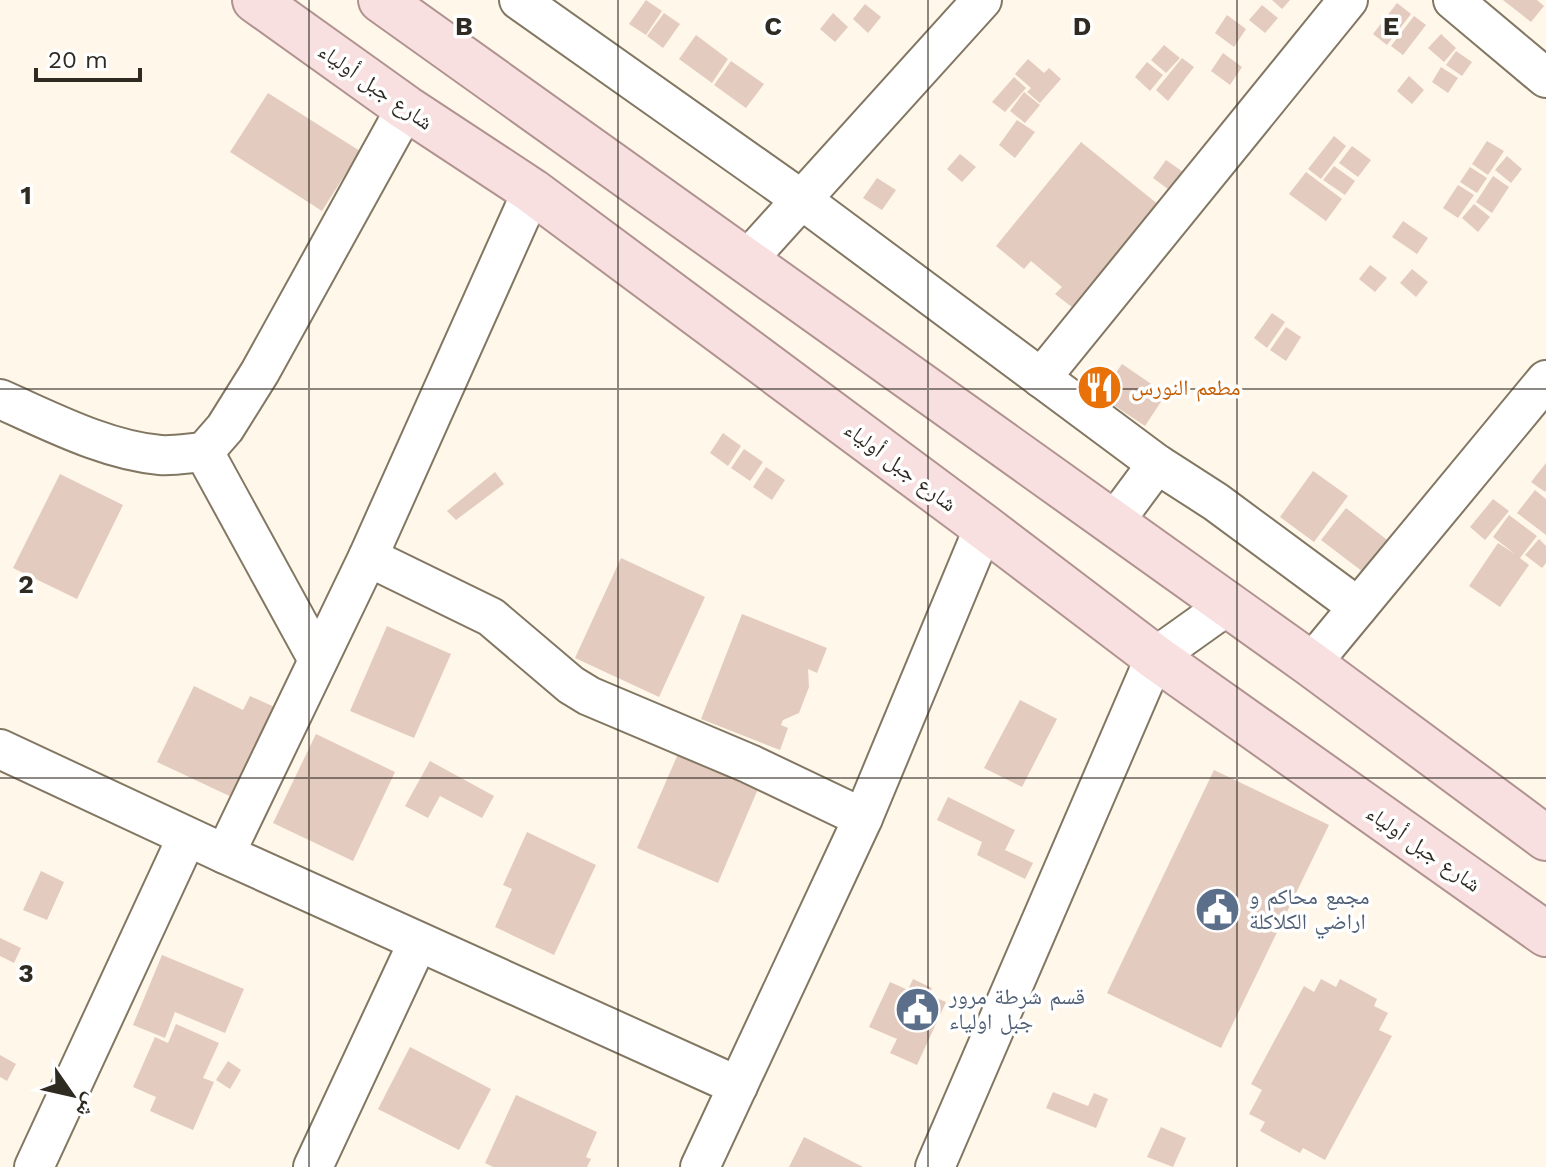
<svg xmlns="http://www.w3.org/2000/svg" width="1546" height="1167" font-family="'Work Sans','Noto Naskh Arabic',sans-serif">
  <rect width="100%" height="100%" fill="#fff7e9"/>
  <g fill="#e4cbbf">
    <path d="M646 0 662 11 646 35 629 24Z"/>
    <path d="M1272 0H1290L1282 9Z"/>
    <path d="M1503 0H1537L1544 6 1531 22Z"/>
    <path d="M1397 3 1411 14 1387 45 1373 34Z"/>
    <path d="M865 4 881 17 868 33 853 19Z"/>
    <path d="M1262 5 1278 18 1265 33 1249 20Z"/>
    <path d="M664 13 680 24 663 48 647 36Z"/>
    <path d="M833 13 848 27 835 42 820 29Z"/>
    <path d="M1227 15 1246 29 1234 47 1215 33Z"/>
    <path d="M1414 16 1426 25 1403 55 1391 46Z"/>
    <path d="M1441 34 1456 48 1444 62 1428 48Z"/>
    <path d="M696 35 728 59 712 83 679 59Z"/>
    <path d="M1164 45 1180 58 1166 73 1151 60Z"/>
    <path d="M1456 51 1472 62 1462 76 1446 65Z"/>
    <path d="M1223 53 1242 67 1230 85 1211 71Z"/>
    <path d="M1182 58 1194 67 1168 101 1156 90Z"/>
    <path d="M1028 59 1044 73 1049 68 1061 79 1040 103 1027 92 1031 88 1015 74Z"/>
    <path d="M731 61 764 84 746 108 714 85Z"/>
    <path d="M1147 62 1163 75 1150 91 1135 77Z"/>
    <path d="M1441 67 1458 78 1448 93 1432 82Z"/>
    <path d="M1409 76 1424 90 1412 104 1397 91Z"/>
    <path d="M1014 77 1026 88 1005 112 992 102Z"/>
    <path d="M1024 92 1040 105 1025 123 1010 111Z"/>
    <path d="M268 93 360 151 322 211 230 152Z"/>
    <path d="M1017 120 1035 132 1015 158 999 145Z"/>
    <path d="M1334 136 1346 146 1321 179 1308 169Z"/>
    <path d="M1487 141 1504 151 1488 175 1472 164Z"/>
    <path d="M1081 142 1170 214 1086 318 1055 294 1062 287 1031 261 1024 269 996 246Z"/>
    <path d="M1352 146 1371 160 1358 177 1339 163Z"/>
    <path d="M960 154 976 167 962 182 947 169Z"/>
    <path d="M1507 156 1522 169 1511 183 1495 170Z"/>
    <path d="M1166 160 1186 174 1172 192 1153 178Z"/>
    <path d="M1334 166 1355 181 1345 195 1323 180Z"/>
    <path d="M1470 167 1487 178 1477 193 1460 182Z"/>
    <path d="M1306 172 1342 199 1326 221 1289 194Z"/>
    <path d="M1493 176 1509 187 1492 213 1476 202Z"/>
    <path d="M877 178 896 190 882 210 863 198Z"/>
    <path d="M1458 185 1474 195 1458 218 1443 208Z"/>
    <path d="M1474 204 1490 217 1478 232 1462 218Z"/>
    <path d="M1403 221 1428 238 1417 254 1392 237Z"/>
    <path d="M1370 265 1387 278 1375 292 1359 279Z"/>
    <path d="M1412 269 1428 282 1416 297 1400 283Z"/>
    <path d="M1272 313 1285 322 1267 348 1254 338Z"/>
    <path d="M1286 327 1301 337 1286 361 1270 350Z"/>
    <path d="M1122 364 1166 394 1145 426 1100 396Z"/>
    <path d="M723 433 741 446 728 466 710 453Z"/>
    <path d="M744 449 763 462 750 481 731 468Z"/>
    <path d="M1546 463V490L1545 492 1531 482Z"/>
    <path d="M766 467 785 480 772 500 753 487Z"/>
    <path d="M1313 471 1348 496 1314 542 1280 517Z"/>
    <path d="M495 472 504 484 456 520 447 511Z"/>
    <path d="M60 474 123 505 77 599 13 568Z"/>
    <path d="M1535 490 1546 499V535L1517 513Z"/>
    <path d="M1493 499 1509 511 1485 540 1470 527Z"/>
    <path d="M1346 508 1395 546 1371 578 1321 540Z"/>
    <path d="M1509 515 1537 536 1520 558 1529 565 1500 607 1469 586 1498 543 1515 554 1493 537Z"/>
    <path d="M1539 539 1546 546V563L1542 568 1525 555Z"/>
    <path d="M621 558 705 597 659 697 575 658Z"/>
    <path d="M742 614 827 648 817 673 808 669 809 687 799 713 783 720 781 725 788 728 780 750 701 719Z"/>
    <path d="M387 626 451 654 414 738 350 711Z"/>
    <path d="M194 686 243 710 250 696 281 710 238 800 157 762Z"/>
    <path d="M1020 700 1057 719 1022 787 984 768Z"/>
    <path d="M316 734 395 772 353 861 273 823Z"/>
    <path d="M678 754 758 789 718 883 637 848Z"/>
    <path d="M430 761 494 796 482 818 440 796 428 818 405 806Z"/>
    <path d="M1214 770 1329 825 1221 1048 1107 993Z"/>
    <path d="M948 797 1015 830 1005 850 1033 863 1025 879 977 855 982 842 937 820Z"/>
    <path d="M527 832 596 865 554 955 495 927 512 889 503 885Z"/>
    <path d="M41 871 64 882 47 920 23 910Z"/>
    <path d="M0 938 21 948 14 963 0 956Z"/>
    <path d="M162 955 244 989 225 1033 175 1012 165 1038 133 1025Z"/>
    <path d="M913 979 932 988 929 995 946 1002 917 1065 890 1053 897 1039 869 1027 890 982 908 990Z"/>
    <path d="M1321 979 1336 987 1340 979 1377 999 1374 1006 1388 1013 1379 1030 1392 1036 1325 1160 1303 1148 1300 1153 1260 1131 1265 1122 1249 1114 1262 1090 1251 1084 1304 986 1314 992Z"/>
    <path d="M176 1024 219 1043 203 1078 214 1082 193 1130 150 1111 156 1097 133 1087 155 1037 168 1043Z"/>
    <path d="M410 1047 491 1089 459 1150 378 1109Z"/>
    <path d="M0 1055 16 1064 7 1081 0 1077Z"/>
    <path d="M228 1061 241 1070 230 1089 216 1080Z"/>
    <path d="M1053 1092 1088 1106 1094 1093 1108 1099 1096 1128 1046 1108Z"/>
    <path d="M516 1095 597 1132 586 1157 591 1159 587 1167H493L485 1163Z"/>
    <path d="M1161 1127 1186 1138 1173 1167 1147 1157Z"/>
    <path d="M804 1137 863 1167H789Z"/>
  </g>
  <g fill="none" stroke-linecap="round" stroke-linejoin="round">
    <defs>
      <g id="minor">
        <path d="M519 0 802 200 1157 464 1216 502 1358 607"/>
        <path d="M1453 0 1546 78"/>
        <path d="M746 261 982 0"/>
        <path d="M1041 378 1348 0"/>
        <path d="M0 399C50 421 105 450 160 455 174 456 190 453 204 452L225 428 260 372 406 108"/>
        <path d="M204 452 318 660"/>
        <path d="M1114 522 1157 464"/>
        <path d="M368 557 491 617 571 685 589 696 750 764 863 818"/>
        <path d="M1311 664 1546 380"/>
        <path d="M0 749 225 854 738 1086"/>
        <path d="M225 854 368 557 532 191"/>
        <path d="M34 1167 187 837"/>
        <path d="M313 1167 418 942"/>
        <path d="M700 1167 863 818 984 527"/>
        <path d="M935 1167 1155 657 1228 605"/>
      </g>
      <g id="primary">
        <path d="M255 0 406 108 532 191 984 527 1155 657 1546 934"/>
        <path d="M381 0 1311 664 1546 838"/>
      </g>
    </defs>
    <use href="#minor" stroke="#827763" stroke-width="42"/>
    <use href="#primary" stroke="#b09390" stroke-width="48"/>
    <use href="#minor" stroke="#fff" stroke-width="38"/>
    <use href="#primary" stroke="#f9e0e0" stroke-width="44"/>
  </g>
  <path fill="none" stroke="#2f2a22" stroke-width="2" stroke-opacity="0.55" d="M309 0V1167M618 0V1167M928 0V1167M1237 0V1167M0 389H1546M0 778H1546"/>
  <defs>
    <symbol id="restaurant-disc" viewBox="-11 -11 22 22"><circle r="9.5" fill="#e8710a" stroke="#fff"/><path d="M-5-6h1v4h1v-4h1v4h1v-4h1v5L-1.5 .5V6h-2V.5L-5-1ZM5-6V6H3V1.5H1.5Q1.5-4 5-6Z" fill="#fff"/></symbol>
    <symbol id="civic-disc" viewBox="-11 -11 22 22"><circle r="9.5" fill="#5c6f8a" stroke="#fff"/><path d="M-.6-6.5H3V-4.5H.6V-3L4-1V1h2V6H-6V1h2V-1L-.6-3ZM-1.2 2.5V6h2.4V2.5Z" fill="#fff"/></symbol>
  </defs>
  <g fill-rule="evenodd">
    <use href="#restaurant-disc" x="1074" y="362" width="51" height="51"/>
    <use href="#civic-disc" x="1192" y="884" width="51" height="51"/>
    <use href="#civic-disc" x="892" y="984" width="51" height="51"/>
  </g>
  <g text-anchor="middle" stroke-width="7" stroke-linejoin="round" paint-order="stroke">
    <g font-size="22" fill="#2f2a22" stroke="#fff">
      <text transform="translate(376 86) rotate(35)" y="8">شارع جبل أولياء</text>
      <text transform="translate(901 466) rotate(37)" y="8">شارع جبل أولياء</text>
      <text transform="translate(1424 848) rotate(35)" y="8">شارع جبل أولياء</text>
    </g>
    <g font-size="22" fill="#c56008" stroke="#fff" text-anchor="start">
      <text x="1131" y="395">مطعم النورس</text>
    </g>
    <g font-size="22" fill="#4e5e75" stroke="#fff" text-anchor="start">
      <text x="1249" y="904">مجمع محاكم و<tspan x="1249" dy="25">اراضي الكلاكلة</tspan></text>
      <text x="949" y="1004">قسم شرطة مرور<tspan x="949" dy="25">جبل اولياء</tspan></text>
    </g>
  </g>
  <g font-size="26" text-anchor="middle" font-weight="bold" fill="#2f2a22" stroke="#fff" stroke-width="7" stroke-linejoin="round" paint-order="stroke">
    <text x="464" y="35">B</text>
    <text x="773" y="35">C</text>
    <text x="1082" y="35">D</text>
    <text x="1391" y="35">E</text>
    <text x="26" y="204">1</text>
    <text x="26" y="593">2</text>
    <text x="26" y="982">3</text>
  </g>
  <g transform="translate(72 1095) rotate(124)" stroke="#ffffff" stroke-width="6" paint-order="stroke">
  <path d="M0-6L14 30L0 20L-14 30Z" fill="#2f2a22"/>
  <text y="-12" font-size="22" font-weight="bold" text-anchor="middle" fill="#2f2a22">ش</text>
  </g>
  <path d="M36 68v12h104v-12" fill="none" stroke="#2f2a22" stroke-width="4"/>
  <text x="48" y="68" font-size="24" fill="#2f2a22" stroke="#ffffff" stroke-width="6" paint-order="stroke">20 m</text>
</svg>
